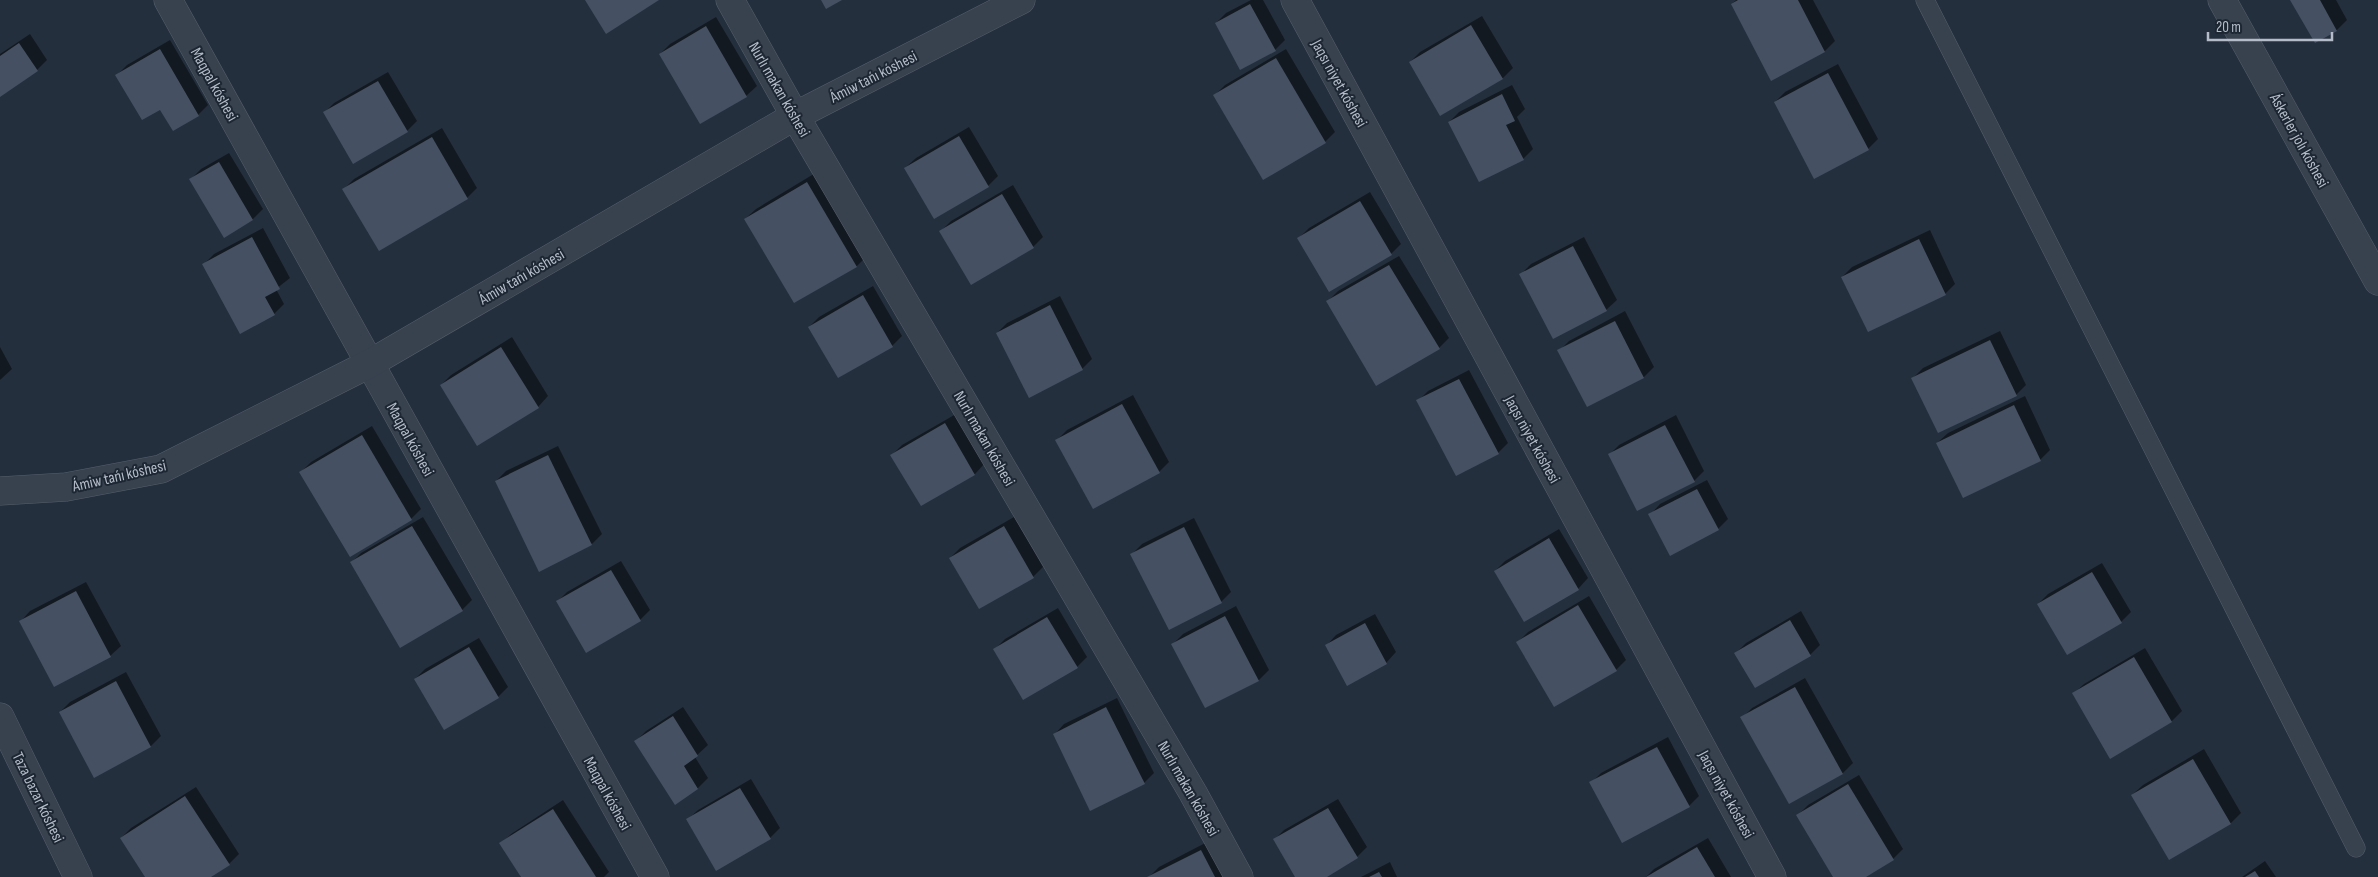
<svg xmlns="http://www.w3.org/2000/svg" width="2378" height="877" font-family="'Sofia Sans Condensed',sans-serif">
  <rect width="100%" height="100%" fill="#242f3e"/>
  <g fill="#0007">
    <path d="M1251 0H1263L1285 40 1275 50 1216 23 1226 13Z"/>
    <path d="M1736 0H1813L1835 41 1825 51 1771 79 1732 4Z"/>
    <path d="M2291 0H2336L2347 20 2337 30 2315 42Z"/>
    <path d="M1482 16 1513 68 1503 78 1441 115 1410 62 1420 52Z"/>
    <path d="M716 17 757 86 746 96 701 123 660 54 670 44Z"/>
    <path d="M30 34 47 60 37 70 0 95V54Z"/>
    <path d="M170 40 208 105 198 115 161 108 117 75 127 65Z"/>
    <path d="M1286 49 1335 132 1325 142 1215 95 1225 85Z"/>
    <path d="M1838 64 1878 139 1868 149 1775 102 1785 92Z"/>
    <path d="M388 72 417 121 407 131 324 113 334 103Z"/>
    <path d="M1512 85 1525 109 1517 117 1533 149 1523 159 1449 122 1459 112Z"/>
    <path d="M969 127 998 176 988 186 905 168 916 158Z"/>
    <path d="M442 128 477 188 467 198 344 189 354 179Z"/>
    <path d="M229 153 263 209 253 219 224 236 191 179 201 169Z"/>
    <path d="M817 172 867 256 857 266 795 302 745 219 756 209Z"/>
    <path d="M1013 185 1043 237 1033 247 941 231 951 221Z"/>
    <path d="M1370 192 1401 244 1391 254 1299 238 1309 228Z"/>
    <path d="M263 228 290 278 276 289 284 304 274 314 204 264 214 254Z"/>
    <path d="M1930 230 1955 284 1945 294 1842 277 1852 267Z"/>
    <path d="M1584 237 1617 300 1606 310 1521 274 1531 264Z"/>
    <path d="M1399 256 1449 338 1439 348 1328 301 1338 291Z"/>
    <path d="M873 286 902 336 892 346 839 377 809 327 819 317Z"/>
    <path d="M1060 296 1092 359 1082 369 997 333 1007 323Z"/>
    <path d="M1625 311 1654 367 1644 377 1587 406 1559 351 1569 341Z"/>
    <path d="M2000 331 2026 385 2016 395 1913 378 1923 368Z"/>
    <path d="M512 337 548 396 538 407 478 444 441 385 451 375Z"/>
    <path d="M0 347 12 369 0 380Z"/>
    <path d="M1469 370 1508 443 1498 453 1418 401 1428 391Z"/>
    <path d="M1133 395 1169 462 1159 472 1057 440 1067 430Z"/>
    <path d="M2025 396 2050 450 2040 460 1937 443 1948 433Z"/>
    <path d="M956 414 985 463 975 474 921 505 892 455 902 445Z"/>
    <path d="M1676 415 1704 471 1694 481 1609 455 1619 445Z"/>
    <path d="M372 426 421 509 411 519 301 472 311 462Z"/>
    <path d="M558 446 602 534 592 544 496 481 506 471Z"/>
    <path d="M1707 480 1728 519 1718 529 1650 515 1660 504Z"/>
    <path d="M423 517 472 600 462 610 351 563 361 553Z"/>
    <path d="M1014 517 1043 567 1033 577 950 558 960 548Z"/>
    <path d="M1194 518 1231 592 1221 602 1132 554 1142 544Z"/>
    <path d="M1559 529 1588 578 1578 589 1495 571 1505 561Z"/>
    <path d="M621 561 650 610 640 620 557 602 567 592Z"/>
    <path d="M2102 563 2131 612 2121 622 2038 604 2048 594Z"/>
    <path d="M86 582 121 646 110 656 54 685 20 622 30 611Z"/>
    <path d="M1589 596 1626 660 1616 670 1518 642 1528 632Z"/>
    <path d="M1236 606 1269 670 1259 680 1206 707 1173 644 1183 634Z"/>
    <path d="M1058 608 1087 657 1077 667 995 649 1005 639Z"/>
    <path d="M1801 611 1820 645 1810 655 1736 653 1746 643Z"/>
    <path d="M1375 614 1396 652 1386 663 1348 684 1326 646 1336 635Z"/>
    <path d="M479 638 508 687 498 697 415 679 425 669Z"/>
    <path d="M2145 648 2182 711 2172 721 2111 757 2073 694 2084 684Z"/>
    <path d="M126 672 161 736 151 746 95 776 60 712 70 702Z"/>
    <path d="M1805 678 1853 763 1843 773 1789 803 1742 718 1752 708Z"/>
    <path d="M1117 698 1154 773 1144 783 1054 735 1064 724Z"/>
    <path d="M683 707 708 745 695 757 708 778 698 788 675 803 636 741 646 731Z"/>
    <path d="M1668 737 1699 796 1689 806 1591 783 1601 773Z"/>
    <path d="M2204 749 2241 813 2231 823 2169 859 2132 795 2143 785Z"/>
    <path d="M1859 775 1903 849 1893 859 1863 877H1835L1798 815 1808 805Z"/>
    <path d="M751 779 780 828 770 838 687 820 698 810Z"/>
    <path d="M196 787 239 854 229 864 209 877H147L121 838 131 828Z"/>
    <path d="M1338 799 1367 847 1357 857 1324 877H1296L1274 840 1284 830Z"/>
    <path d="M563 800 609 872 604 877H522L501 844 511 834Z"/>
    <path d="M1708 838 1731 877H1646L1654 869Z"/>
    <path d="M1211 840 1230 877H1149L1159 867Z"/>
    <path d="M2265 861 2276 877H2242Z"/>
    <path d="M1390 862 1397 877H1361Z"/>
  </g>
  <g fill="#455162">
    <path d="M585 0H659L606 34Z"/>
    <path d="M821 0H842L826 9Z"/>
    <path d="M1738 0H1798L1825 52 1771 81 1731 4Z"/>
    <path d="M2290 0H2320L2337 31 2315 43Z"/>
    <path d="M1250 4 1276 51 1240 70 1215 23Z"/>
    <path d="M1471 25 1503 79 1440 116 1409 62Z"/>
    <path d="M706 26 747 97 700 124 659 54Z"/>
    <path d="M19 43 38 71 0 97V56Z"/>
    <path d="M160 49 199 116 173 131 160 110 142 120 115 75Z"/>
    <path d="M1276 58 1326 143 1263 180 1213 95Z"/>
    <path d="M1828 73 1869 150 1814 179 1774 102Z"/>
    <path d="M378 81 408 132 353 164 323 112Z"/>
    <path d="M1502 94 1515 121 1506 125 1524 160 1479 182 1448 122Z"/>
    <path d="M959 136 989 187 934 219 904 168Z"/>
    <path d="M432 137 468 199 379 251 342 189Z"/>
    <path d="M219 162 253 220 224 238 189 179Z"/>
    <path d="M807 182 857 267 794 303 744 219Z"/>
    <path d="M1002 194 1034 248 971 285 939 231Z"/>
    <path d="M1360 201 1392 255 1329 292 1297 238Z"/>
    <path d="M252 237 280 289 265 297 275 315 240 334 202 264Z"/>
    <path d="M1919 239 1946 295 1868 332 1841 277Z"/>
    <path d="M1573 246 1607 311 1553 339 1519 274Z"/>
    <path d="M1389 265 1440 349 1376 386 1326 301Z"/>
    <path d="M863 295 893 347 838 378 808 327Z"/>
    <path d="M1050 305 1083 370 1029 398 996 333Z"/>
    <path d="M1615 321 1644 378 1587 407 1557 350Z"/>
    <path d="M1990 340 2017 396 1938 433 1911 378Z"/>
    <path d="M501 347 539 408 477 446 440 385Z"/>
    <path d="M1459 379 1499 454 1456 476 1416 400Z"/>
    <path d="M1122 404 1160 473 1093 509 1055 440Z"/>
    <path d="M2014 405 2041 461 1963 498 1936 443Z"/>
    <path d="M945 423 975 475 921 506 890 455Z"/>
    <path d="M1665 425 1695 482 1637 511 1608 454Z"/>
    <path d="M362 435 412 520 350 557 299 472Z"/>
    <path d="M548 455 592 545 539 572 495 481Z"/>
    <path d="M1697 489 1719 530 1670 556 1648 514Z"/>
    <path d="M412 526 463 611 400 648 350 562Z"/>
    <path d="M1004 526 1034 578 979 609 949 558Z"/>
    <path d="M1184 527 1222 603 1169 630 1130 554Z"/>
    <path d="M1549 538 1579 590 1524 622 1494 571Z"/>
    <path d="M611 570 641 621 586 653 556 601Z"/>
    <path d="M2092 572 2122 623 2067 655 2037 604Z"/>
    <path d="M76 591 111 657 54 687 19 621Z"/>
    <path d="M1578 605 1617 671 1554 707 1516 642Z"/>
    <path d="M1225 616 1259 681 1205 708 1171 644Z"/>
    <path d="M1047 617 1078 668 1023 700 993 649Z"/>
    <path d="M1790 620 1811 656 1755 688 1734 653Z"/>
    <path d="M1365 623 1387 664 1347 686 1325 645Z"/>
    <path d="M469 647 499 698 444 730 414 679Z"/>
    <path d="M2134 657 2172 722 2110 759 2072 693Z"/>
    <path d="M116 681 151 747 94 778 59 712Z"/>
    <path d="M1795 687 1843 774 1789 804 1740 717Z"/>
    <path d="M1106 707 1145 784 1090 811 1053 734Z"/>
    <path d="M673 716 698 756 684 766 698 789 675 805 634 741Z"/>
    <path d="M1657 747 1690 807 1622 843 1589 782Z"/>
    <path d="M2193 759 2231 824 2169 860 2131 795Z"/>
    <path d="M1848 784 1894 860 1866 877H1833L1796 815Z"/>
    <path d="M740 788 771 839 716 871 686 819Z"/>
    <path d="M185 796 230 865 211 877H145L120 838Z"/>
    <path d="M1328 808 1358 858 1327 877H1295L1273 839Z"/>
    <path d="M553 809 596 877H521L499 843Z"/>
    <path d="M1697 847 1715 877H1646Z"/>
    <path d="M1201 850 1215 877H1147Z"/>
    <path d="M2255 871 2259 877H2245Z"/>
    <path d="M1379 872 1382 877H1369Z"/>
  </g>
  <g fill="none" stroke-linecap="round" stroke-linejoin="round">
    <defs>
      <path id="service" d="M1925 0 2356 848"/>
      <g id="minor">
        <path d="M168 0 655 877"/>
        <path d="M730 0 795 116 1193 793 1239 877"/>
        <path d="M1295 0 1772 877"/>
        <path d="M2222 0 2378 281"/>
        <path d="M0 491 66 487 161 469 369 364 795 116 1021 0"/>
        <path d="M0 717 78 877"/>
      </g>
    </defs>
    <use href="#service" stroke="#565f6c" stroke-width="19"/>
    <use href="#minor" stroke="#565f6c" stroke-width="29"/>
    <use href="#service" stroke="#38414e" stroke-width="18"/>
    <use href="#minor" stroke="#38414e" stroke-width="28"/>
  </g>
  <g text-anchor="middle" stroke-width="4" stroke-linejoin="round" paint-order="stroke">
    <g font-size="16" fill="#b4bcc9" stroke="#1d2633">
      <text transform="translate(873 76) rotate(-27)" y="6">Ámiw tańı kóshesi</text>
      <text transform="translate(1340 83) rotate(61)" y="6">Jaqsı niyet kóshesi</text>
      <text transform="translate(215 84) rotate(61)" y="6">Maqpal kóshesi</text>
      <text transform="translate(780 89) rotate(60)" y="6">Nurlı makan kóshesi</text>
      <text transform="translate(2300 140) rotate(61)" y="6">Áskerler jolı kóshesi</text>
      <text transform="translate(521 276) rotate(-30)" y="6">Ámiw tańı kóshesi</text>
      <text transform="translate(985 438) rotate(60)" y="6">Nurlı makan kóshesi</text>
      <text transform="translate(411 439) rotate(61)" y="6">Maqpal kóshesi</text>
      <text transform="translate(1533 439) rotate(61)" y="6">Jaqsı niyet kóshesi</text>
      <text transform="translate(119 475) rotate(-13)" y="6">Ámiw tańı kóshesi</text>
      <text transform="translate(1189 788) rotate(60)" y="6">Nurlı makan kóshesi</text>
      <text transform="translate(608 793) rotate(61)" y="6">Maqpal kóshesi</text>
      <text transform="translate(1727 794) rotate(61)" y="6">Jaqsı niyet kóshesi</text>
      <text transform="translate(39 797) rotate(64)" y="6">Taza bazar kóshesi</text>
    </g>
  </g>
  <path d="M2208 32v8h124v-8" fill="none" stroke="#b4bcc9" stroke-width="2.5"/>
  <text x="2216" y="32" font-size="15" fill="#b4bcc9" stroke="#1d2633" stroke-width="4" paint-order="stroke">20 m</text>
</svg>
